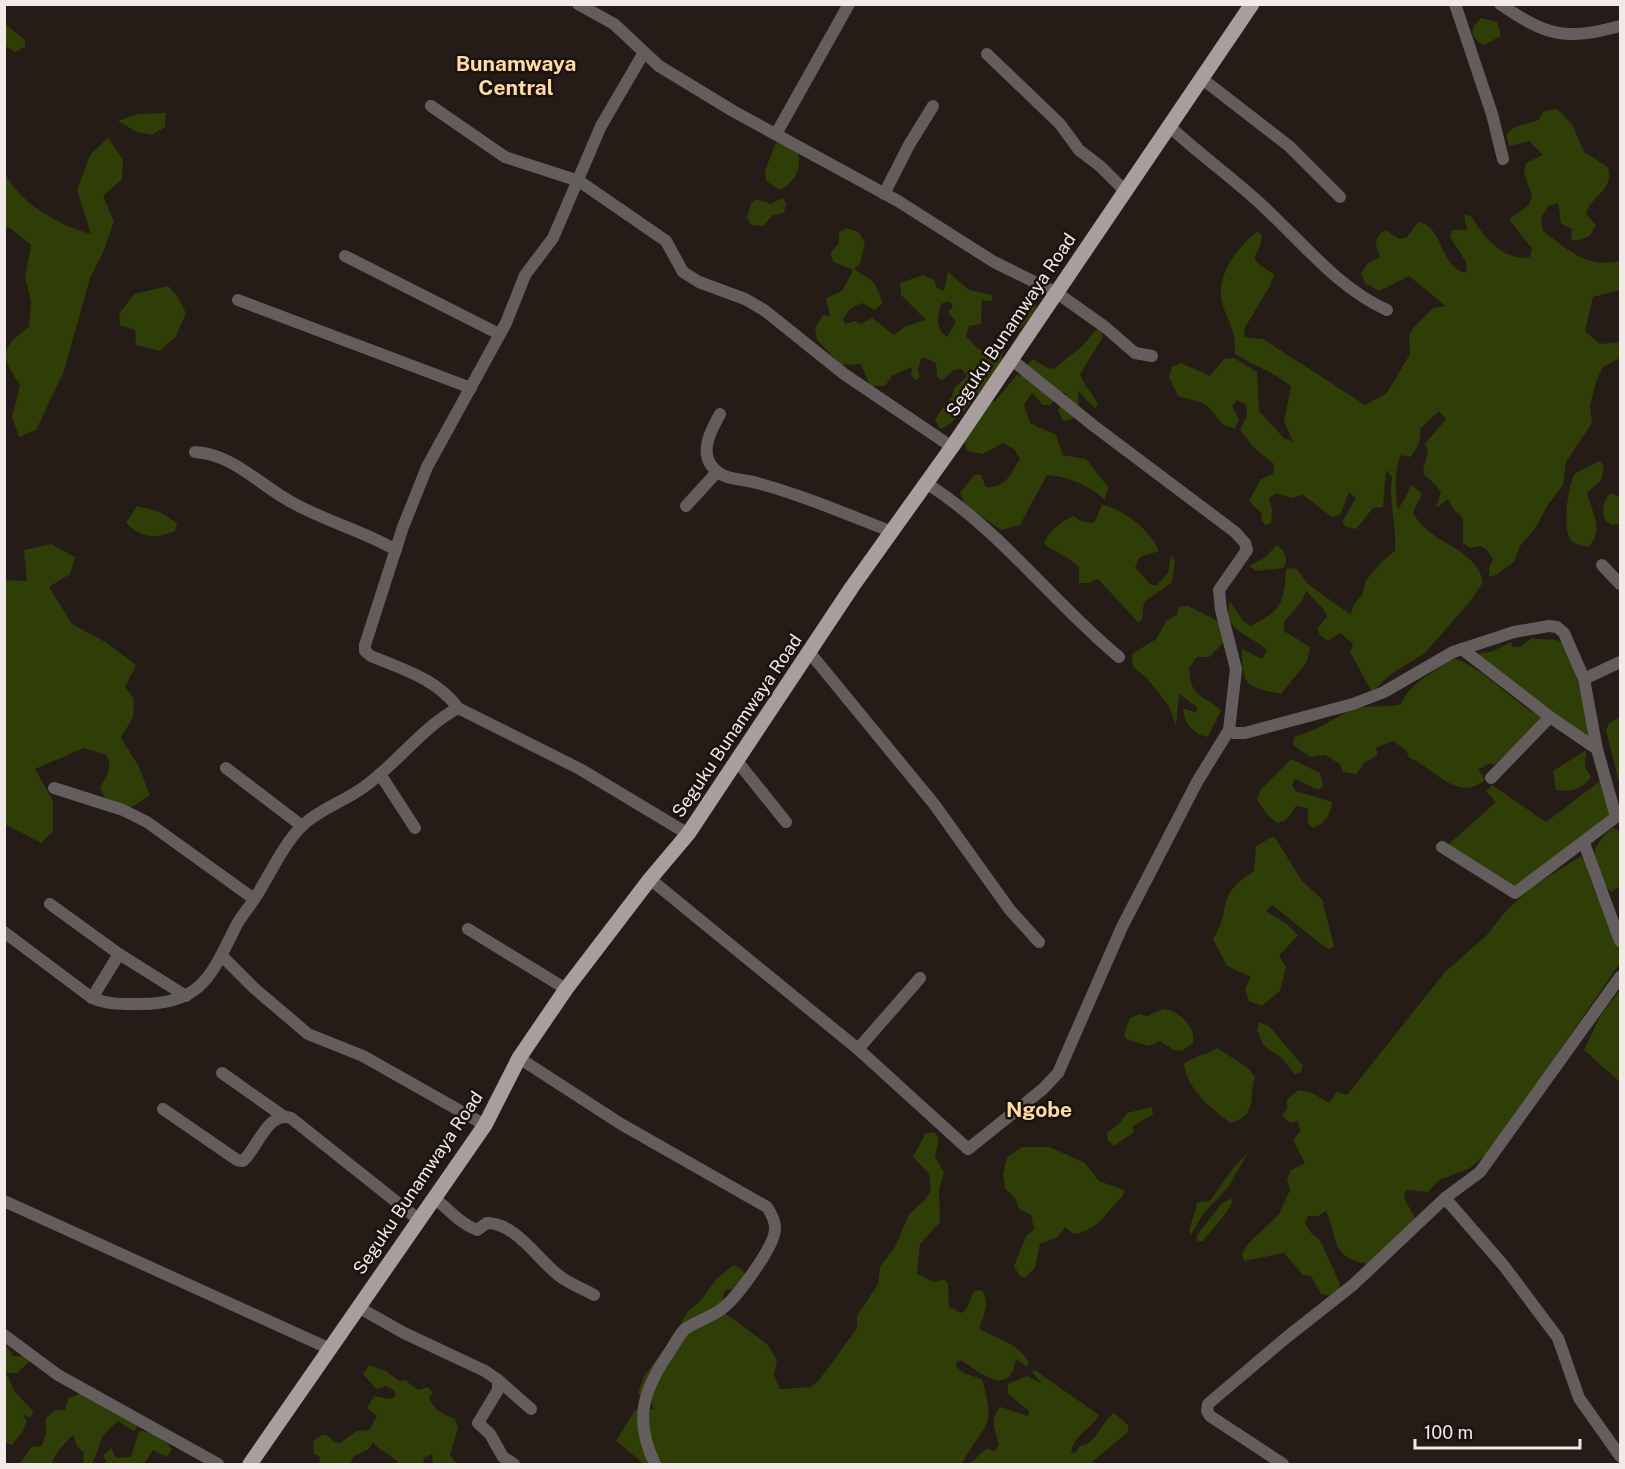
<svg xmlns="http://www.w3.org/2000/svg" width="1625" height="1469" font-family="'Public Sans',sans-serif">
  <rect width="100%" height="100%" fill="#251b17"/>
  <g fill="#2f3d07" fill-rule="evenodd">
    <path d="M1481 18 1497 22 1501 36 1484 45 1479 43 1472 34 1473 27Z"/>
    <path d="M4 23 25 40V47L15 52 5 46Z"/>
    <path d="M1557 109 1572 124 1584 152 1608 167C1614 192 1592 193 1586 214L1596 225 1590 236 1576 241 1571 239 1572 229 1561 224 1558 203 1548 206 1541 218 1543 231C1569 250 1584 268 1620 261V290L1593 297 1585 331 1600 344 1620 342V358L1603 367 1597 379 1590 405 1592 423 1566 462 1563 485 1548 505 1535 529 1520 546 1514 562 1496 575 1489 577V568L1493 559 1486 549 1479 546 1470 548 1463 543V518L1454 510 1448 499 1436 508 1441 492C1423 467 1419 486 1428 451L1425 444 1446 419 1439 411 1420 429C1421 440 1418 448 1410 457L1401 455C1394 470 1395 494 1398 510L1412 485 1422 494 1413 512C1426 543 1477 547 1483 582L1472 599 1426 652 1390 675 1372 692 1350 652 1353 644 1340 633 1328 641 1320 635 1317 629 1327 617 1324 610 1306 591 1302 601 1284 622V631L1310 647 1307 662 1281 694C1245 687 1242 685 1242 649L1262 659 1267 650C1250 634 1221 631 1230 601L1243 621 1251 626C1258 621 1266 618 1272 613 1285 603 1285 584 1286 569L1296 568 1308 584 1351 615C1352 605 1356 602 1362 595 1364 591 1364 585 1366 581 1368 576 1389 554 1395 551 1397 525 1388 503 1392 477L1386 470 1383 507 1373 508 1356 529 1346 527 1342 522 1356 498 1349 492 1340 515 1332 517 1303 495 1291 498 1277 493 1269 498 1272 510 1271 523 1265 525 1261 520 1262 514 1249 501 1261 479 1273 474 1274 464 1253 447 1240 430 1247 415 1246 405 1237 400 1232 406 1239 420 1235 428C1220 428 1216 413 1206 405 1200 401 1186 399 1178 396L1169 377 1172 367 1181 363 1210 376 1224 359 1234 358 1257 372 1259 411 1284 438 1293 442 1284 421 1291 386C1274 372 1254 366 1235 354 1235 330 1232 330 1224 309 1212 279 1236 249 1257 231L1262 235C1261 260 1240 254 1274 274L1270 286 1244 329 1245 337 1263 339 1365 405 1387 393 1410 354 1409 337 1413 328 1433 308 1446 306 1409 276 1379 291 1365 283 1361 273 1368 263 1380 257C1375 245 1373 238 1385 230L1400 239 1407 237 1418 222C1440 226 1440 253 1454 267 1457 270 1463 272 1467 273L1466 262 1450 237 1452 230H1467L1464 215 1471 216C1482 235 1505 263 1530 257L1532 249 1509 219 1529 205 1532 195 1524 174 1526 163 1543 155 1529 141 1509 146 1506 134 1515 127 1539 120 1543 111Z"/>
    <path d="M166 113 165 127 152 135 137 132 118 121 136 114Z"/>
    <path d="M108 138 123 160 122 179 103 196 114 221 104 250 90 278 64 371 36 430 19 437 12 417 20 385C0 356 0 348 29 327L31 301 25 277 31 245 10 228 5 227V173C19 203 60 226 91 234L77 190 90 155Z"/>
    <path d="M776 143H780L798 152C802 168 795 182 780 190L766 181 765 170Z"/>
    <path d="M782 198 786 203 784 213 773 215 763 226 751 225 747 218 751 203 756 199 771 204Z"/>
    <path d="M847 228 858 232 865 242 860 264 854 269 874 282 883 303 875 310 862 303 850 309 843 319 845 324 855 321 861 324 872 318 894 335 906 326 926 320 901 295 900 283 923 275 934 280 937 288 944 291 948 272 969 290 992 295V301L982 300 981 324 969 326 966 336 976 347 985 353 991 350 1002 353V359C994 376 957 425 940 429L935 419 952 396 955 387 967 376 961 369 954 370 942 380 937 377 936 363 922 357 918 369 920 378 915 380 911 375 912 367 892 376 885 386H870L861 364 841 365 817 340 815 328 823 315 830 316 826 298 842 291 853 270 834 262 830 254 839 243V232ZM949 301 953 306 948 312 956 322 947 337C934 327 938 317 941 304Z"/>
    <path d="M168 286 178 297 186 313 176 336 160 351 136 345 135 330 120 325 119 314 134 294Z"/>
    <path d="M1035 303 1037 311 1018 331 1013 329 1015 310 1022 304Z"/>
    <path d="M1100 328 1103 337 1080 374C1084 386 1093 393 1098 405L1095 408 1078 391 1079 412 1072 419 1063 421 1058 410 1067 393H1061L1050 405H1043L1032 393 1024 405 1030 423 1056 435 1063 455 1086 459 1108 487 1105 500C1088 485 1070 477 1047 475L1020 525 1001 530 965 505 960 493 974 475H981L986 487C1007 488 1010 474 1020 459L1014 449 1003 443 983 454 967 451 960 430 971 411 995 401 1017 375 1027 376 1028 364 1033 359 1046 367 1054 369C1064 360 1074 353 1084 344 1092 338 1089 333 1100 328Z"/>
    <path d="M1599 461 1604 465 1601 480 1587 493C1592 513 1605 530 1588 547 1584 546 1578 545 1574 543 1560 534 1568 488 1574 474Z"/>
    <path d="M1611 493 1620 497V524L1612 525 1605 520C1602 510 1602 500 1611 493Z"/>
    <path d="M1102 505C1124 509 1150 530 1159 551L1140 557 1135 567 1150 584 1156 586 1168 573 1171 555 1175 562 1172 582 1144 602 1142 619 1138 622 1098 579 1089 583H1079V567C1068 556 1055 553 1044 543 1050 529 1061 522 1074 516L1080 521 1094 523Z"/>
    <path d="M137 506 160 512 177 523 175 531C154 540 142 538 126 523Z"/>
    <path d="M51 544 75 557 70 574 49 587 72 624 107 643 136 665 125 687 134 699 133 717 121 738 138 765 150 795 132 807 105 798 100 787C108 774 113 768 106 755L84 748 35 769 53 801V832L41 843 5 824 4 580 27 581 24 550Z"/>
    <path d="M1277 545C1285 552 1288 557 1284 568L1256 571 1249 566 1264 558Z"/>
    <path d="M1188 606 1220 622 1224 642 1209 657H1197L1189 668C1191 699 1201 693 1221 710L1208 737C1192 734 1184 722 1183 708L1196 713 1197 707 1179 694 1176 726 1169 706 1146 677 1133 667 1132 654 1156 639 1167 620 1177 615 1179 607Z"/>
    <path d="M1531 638C1540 640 1551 638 1559 641 1573 646 1585 716 1590 733L1588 737 1474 655 1493 651 1511 642 1513 647H1521Z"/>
    <path d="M1454 658C1487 670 1509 700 1540 716L1542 721 1494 765 1489 764 1478 769 1485 780C1457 804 1433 766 1409 758L1406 750 1393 741 1376 748 1378 755 1364 763 1356 774 1343 772 1340 764 1325 755 1310 757 1293 745 1294 737C1317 731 1333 718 1354 709 1363 705 1386 708 1401 704 1410 682 1435 672 1454 658Z"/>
    <path d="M1620 717V786L1606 730 1609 723Z"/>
    <path d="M1586 750 1585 767 1591 777C1583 790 1570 792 1556 790L1553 771Z"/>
    <path d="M1291 759 1320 773 1323 785 1319 790 1295 779 1292 785 1296 791 1332 802C1331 815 1325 823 1313 828L1308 824V808L1296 806 1286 820 1277 823 1266 813 1257 799 1261 789Z"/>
    <path d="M1600 781 1611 817 1514 889 1448 845 1496 802 1486 791 1492 785 1546 822Z"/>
    <path d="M1613 828 1618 830 1620 836V886L1611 892C1590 869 1586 848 1613 828Z"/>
    <path d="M1274 836 1302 881 1322 899 1334 946 1329 949 1322 945 1272 905 1266 911 1288 925 1298 935 1279 956 1286 967 1280 991 1262 1006 1249 1001 1245 989 1251 977 1227 966 1213 939C1234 908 1212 898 1254 871L1256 846Z"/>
    <path d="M1581 856C1590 866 1588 874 1593 886 1602 912 1620 934 1620 963L1491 1150 1470 1168 1439 1180 1428 1192 1406 1190 1404 1198 1415 1218 1368 1264C1330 1258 1338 1238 1326 1211L1318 1216H1308L1305 1223 1312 1234 1320 1240 1340 1284 1339 1291 1331 1296 1321 1294 1311 1276 1303 1275 1284 1253 1244 1261 1242 1254 1247 1245 1279 1214 1290 1190 1287 1179 1291 1170 1305 1163 1293 1140 1300 1131 1298 1121 1290 1123 1282 1115 1287 1109V1099L1298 1090 1312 1093 1329 1103 1337 1092 1347 1095 1445 972 1487 935 1504 913 1532 887Z"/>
    <path d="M1620 990V1082L1584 1050 1600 1016Z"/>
    <path d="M1164 1009C1179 1011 1196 1026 1193 1043L1182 1051 1174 1050 1160 1041 1148 1046 1126 1039 1124 1034 1130 1018 1140 1014 1147 1016Z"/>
    <path d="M1259 1022 1269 1026 1303 1066 1301 1072 1295 1075 1283 1059 1264 1046 1257 1030Z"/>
    <path d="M1217 1048 1248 1068 1255 1077C1248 1097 1259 1114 1231 1123 1211 1109 1187 1089 1184 1064 1192 1057 1206 1055 1217 1048Z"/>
    <path d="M1152 1107 1153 1114 1133 1126V1133L1114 1146 1108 1141 1107 1133 1120 1123 1127 1113Z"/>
    <path d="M934 1132 939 1138 935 1156 944 1173 939 1189 940 1222 920 1244 917 1274 934 1282 944 1279 948 1283 949 1307 962 1313 967 1308 974 1291 982 1290C990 1302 984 1316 979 1328 996 1340 1020 1342 1029 1364L1026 1366 1016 1359C1009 1401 978 1370 960 1360L956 1362V1367L966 1374 982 1379C997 1431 984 1422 962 1464H644L616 1441 635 1410 654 1409 650 1400 638 1394 644 1376 671 1341 688 1311 701 1300 717 1278 734 1265 743 1270 748 1287 742 1292 726 1289 723 1296 726 1314 767 1344 777 1360 774 1375 780 1389 811 1387 820 1379 857 1328V1316L878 1284 880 1267 895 1247 909 1214 925 1200 931 1190 929 1174 913 1157 925 1134Z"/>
    <path d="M1022 1147H1049L1085 1163 1099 1181 1124 1190 1123 1196C1106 1212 1098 1231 1074 1234L1065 1227 1058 1237 1040 1244 1035 1268 1025 1278 1019 1275 1014 1266 1026 1236 1034 1229 1031 1215 1019 1209 1015 1198 1005 1189 1003 1174 1007 1157Z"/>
    <path d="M1247 1154 1229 1186 1203 1214 1190 1236C1188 1225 1196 1214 1197 1202L1210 1201 1234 1167Z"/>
    <path d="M1233 1198C1231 1211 1212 1229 1203 1241L1197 1242V1235L1222 1203Z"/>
    <path d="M5 1344 13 1356H26L31 1360 17 1373H5Z"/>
    <path d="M369 1365 386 1371 399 1381 405 1380 418 1390 428 1387 433 1393 429 1397C433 1410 443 1414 455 1419L458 1428 450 1455 457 1464H433L432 1454 424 1458 423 1464H395L398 1463C391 1453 379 1452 373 1442L369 1449 353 1457 350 1464H319L320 1457 314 1454 313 1441 322 1435H327L334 1442 340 1443 357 1431 369 1430 377 1416 367 1408 374 1396 390 1399 395 1397V1391L386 1386 376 1389 363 1374Z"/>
    <path d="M1035 1370 1099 1415C1091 1430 1074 1434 1071 1453H1075L1080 1446C1099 1442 1099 1424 1114 1413L1128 1425V1432L1090 1464H968C976 1460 979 1453 987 1449L995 1451 999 1445C996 1432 988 1417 1001 1407L1028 1416 1029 1411 1008 1394V1384L1027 1376 1041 1383 1032 1372Z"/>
    <path d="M5 1374 8 1376 14 1391 33 1411 31 1418 23 1415 27 1421 23 1431 12 1445 5 1442Z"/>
    <path d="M82 1392 122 1413 137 1426 136 1430 133 1431 118 1421C95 1440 104 1440 92 1464H83L84 1453 77 1446 73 1435 59 1450 51 1464H20L31 1447 42 1446 46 1433V1418L55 1410H65L68 1399Z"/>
    <path d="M139 1431C153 1432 163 1438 172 1449L167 1457 153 1450 144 1464H107L103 1456 111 1448 116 1458 131 1457Z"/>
  </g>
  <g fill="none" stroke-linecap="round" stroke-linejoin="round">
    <g stroke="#635d5e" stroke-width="12">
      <path d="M578 4 614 24 659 66 733 111 898 201 994 262 1057 293 1105 327 1135 353 1152 356"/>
      <path d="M1455 4 1492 114 1503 159"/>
      <path d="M1500 4C1547 36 1565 41 1620 26"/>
      <path d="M643 54 601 126 553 238 525 275 506 323 427 467 403 527 365 645V651L371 656C402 669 437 679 458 708L580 769 688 834"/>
      <path d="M987 54 1060 124 1079 150 1100 166 1125 191"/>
      <path d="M1201 78 1289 146 1340 197"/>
      <path d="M431 106 505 157 579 181 666 241 683 272 699 282 745 299 764 310 844 374 952 447"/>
      <path d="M1169 126C1199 154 1233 178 1264 207 1303 243 1338 288 1387 310"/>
      <path d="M776 134 849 4"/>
      <path d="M884 194 909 145 933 106"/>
      <path d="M345 256 499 334"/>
      <path d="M238 300 471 388"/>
      <path d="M720 414C712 429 700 449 711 465 722 481 740 478 757 483 802 495 846 514 890 531"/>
      <path d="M195 452C234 454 261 487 295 504 328 522 363 531 396 550"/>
      <path d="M926 483C1002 531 1051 601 1119 657"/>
      <path d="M686 506 717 472"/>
      <path d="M1602 565 1620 584"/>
      <path d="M1462 649 1550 717 1597 749"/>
      <path d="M810 653 934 804 1010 910 1039 942"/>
      <path d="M1584 679 1620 662"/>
      <path d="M1229 730 1234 733H1245L1353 704 1384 692 1453 652 1514 632 1549 626 1557 627 1564 633 1584 679 1597 749 1616 817 1515 893 1442 847"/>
      <path d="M737 761 786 822"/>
      <path d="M226 768 302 826"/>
      <path d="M380 774 415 828"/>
      <path d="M1491 778 1550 717"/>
      <path d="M54 788 123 810 147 822 254 899"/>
      <path d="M1584 843 1620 941"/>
      <path d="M650 879 858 1049 968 1149 1043 1089 1058 1073 1122 927 1197 782 1229 730 1236 669 1221 610 1219 590 1247 550 1245 543 1235 532 1094 426 1012 360"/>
      <path d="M50 904 119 954"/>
      <path d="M468 929 566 989"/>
      <path d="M4 932 92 998C109 1005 124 1004 141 1004 201 1004 211 976 235 928 240 917 249 908 255 898 270 875 283 844 303 825 320 809 345 801 364 787 398 763 421 728 458 708"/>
      <path d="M222 956 254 988 308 1034 363 1056 485 1125"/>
      <path d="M92 998 119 954 186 996"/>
      <path d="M858 1049 920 978"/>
      <path d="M519 1058 621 1124 767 1207C771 1213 775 1220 775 1228 776 1245 737 1297 723 1308 714 1316 690 1324 684 1330 677 1338 672 1349 666 1357 641 1395 635 1422 655 1464"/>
      <path d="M222 1073 283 1116"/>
      <path d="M163 1109 237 1160 243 1161C257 1149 268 1110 291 1118L418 1219"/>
      <path d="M434 1198C449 1209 459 1223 477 1230L487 1223C515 1223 537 1258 557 1274 567 1283 582 1288 594 1295"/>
      <path d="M1445 1198 1504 1266 1558 1338 1579 1398 1620 1456"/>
      <path d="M4 1201 328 1348"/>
      <path d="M358 1307 404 1333 485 1371 498 1380V1390L478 1423 490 1434 503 1457 514 1464"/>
      <path d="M4 1335 58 1375 218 1464"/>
      <path d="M498 1380 531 1409"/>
      <path d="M1283 1464 1210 1416 1207 1411 1208 1404 1287 1337 1353 1285 1445 1198 1480 1172 1620 977"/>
    </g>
    <path stroke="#aa9d9e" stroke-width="15" d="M250 1464 485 1125 519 1058 566 989 650 879 688 834 852 587 952 447 1252 4"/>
  </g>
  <g text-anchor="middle" stroke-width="5" stroke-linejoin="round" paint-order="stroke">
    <g font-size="18" fill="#f1eae7" stroke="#1b120e">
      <text transform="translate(1011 325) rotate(-56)" y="6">Seguku Bunamwaya Road</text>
      <text transform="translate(737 726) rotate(-56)" y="6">Seguku Bunamwaya Road</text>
      <text transform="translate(418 1183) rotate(-56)" y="6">Seguku Bunamwaya Road</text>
    </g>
    <g font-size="21" font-weight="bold" fill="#fedca5" stroke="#1b120e">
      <text x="516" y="71">Bunamwaya<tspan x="516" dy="24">Central</tspan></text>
      <text x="1039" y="1117">Ngobe</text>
    </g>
  </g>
  <rect width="1625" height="1469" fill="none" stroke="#f1eae7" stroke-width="12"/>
  <path d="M1415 1439v9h165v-9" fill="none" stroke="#f1eae7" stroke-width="3"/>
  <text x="1424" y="1439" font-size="18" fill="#f1eae7" stroke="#1b120e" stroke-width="4.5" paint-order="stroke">100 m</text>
</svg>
